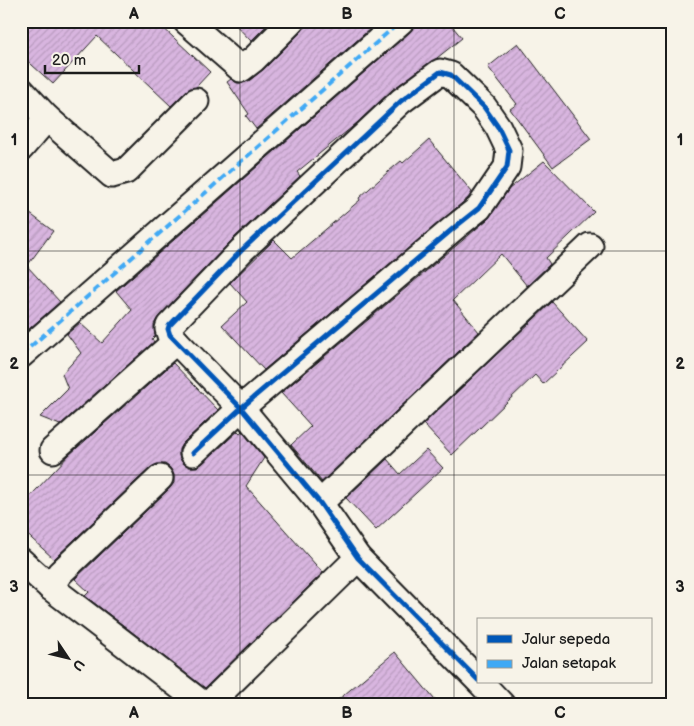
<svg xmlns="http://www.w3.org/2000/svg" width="694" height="726" font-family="'Balsamiq Sans',sans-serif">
  <defs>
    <pattern id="building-hatch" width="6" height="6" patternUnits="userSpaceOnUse" patternTransform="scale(1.25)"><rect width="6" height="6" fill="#d8b5df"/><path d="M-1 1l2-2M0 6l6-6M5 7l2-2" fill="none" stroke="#b99bbf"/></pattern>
  </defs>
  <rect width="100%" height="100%" fill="#f7f3e8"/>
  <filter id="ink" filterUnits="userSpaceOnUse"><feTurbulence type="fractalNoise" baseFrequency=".02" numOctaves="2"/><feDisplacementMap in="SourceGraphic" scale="10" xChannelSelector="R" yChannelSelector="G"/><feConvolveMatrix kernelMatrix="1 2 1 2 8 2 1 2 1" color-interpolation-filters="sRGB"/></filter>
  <g filter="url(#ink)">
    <g fill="url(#building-hatch)" stroke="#1c1c1c">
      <path d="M21 21H156L210 72 196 87 186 91 171 106 97 36 53 84 21 55Z"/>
      <path d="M232 21H271L251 41Z"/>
      <path d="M306 21H379L256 129 246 116 249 114 227 82 231 79 237 83H243L250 80 264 69 302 31Z"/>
      <path d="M415 21H448L462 38 437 58 392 90 357 123 297 172 300 176 232 240 159 316 154 324 155 336 152 339 154 342 60 425 40 417 68 389 62 374 81 353 67 334 80 323 102 343 132 310 116 291 410 32 414 26Z"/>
      <path d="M518 43 591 139 553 167 510 109 517 104 488 67Z"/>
      <path d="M429 140 472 192 468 198 264 370 222 325 247 302 230 283 274 240 292 258 360 200 359 198 389 171 401 161 403 163Z"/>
      <path d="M544 161 594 212 546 258 550 264 527 286 501 254 453 300 479 332 322 482 291 445 311 426 281 393 488 219 509 189Z"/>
      <path d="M21 207 53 231 27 266 60 302 21 336Z"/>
      <path d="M552 302 588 342 543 384 535 375 452 455 423 424Z"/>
      <path d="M173 363 218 410 183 443 179 449V456L182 462 189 467H197L203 463 238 431 240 433 242 431 264 458 246 486 323 573 205 688 85 596 89 592 75 579 170 488 174 483V475L170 468 165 464H157L150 468 54 559 21 529V506L69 455Z"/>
      <path d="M426 450 443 468 376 530 346 498 387 459 400 474Z"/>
      <path d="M395 652 439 705H332Z"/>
    </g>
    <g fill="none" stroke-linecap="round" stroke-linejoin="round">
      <defs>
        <g id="minor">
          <path d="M186 21 241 69 254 59 292 21"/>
          <path d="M21 90 47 118 21 148"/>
          <path d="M47 118 112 175 126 171 196 101"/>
          <path d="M21 355 401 21"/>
          <path d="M53 450 176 341"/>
          <path d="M193 453 241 408 455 227 479 208 507 167 509 150 498 127 484 107 451 75 440 72 401 101 242 250 169 326 168 329 170 335 241 408 320 503 358 558 478 680"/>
          <path d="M160 478 60 573 50 587 204 705"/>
          <path d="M320 503 590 246"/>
          <path d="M21 561 50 587"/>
          <path d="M480 682 502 705"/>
          <path d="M208 705 358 558"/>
        </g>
      </defs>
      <use href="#minor" stroke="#1c1c1c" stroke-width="29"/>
      <use href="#minor" stroke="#f7f3e8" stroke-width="25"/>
      <path stroke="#3fa9f5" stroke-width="4" stroke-dasharray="8 4" stroke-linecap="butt" d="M21 355 401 21"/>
      <defs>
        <path id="cycleway" d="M193 453 241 408 455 227 479 208 507 167 509 150 498 127 484 107 451 75 440 72 401 101 242 250 169 326 168 329 170 335 241 408 320 503 358 558 478 680"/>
      </defs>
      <use href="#cycleway" stroke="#f7f3e8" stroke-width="8"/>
      <use href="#cycleway" stroke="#0057b8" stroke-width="5"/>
    </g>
  </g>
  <path fill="none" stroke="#1c1c1c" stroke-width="1" stroke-opacity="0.55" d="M240 21V705M454 21V705M21 251H673M21 475H673"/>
  <rect width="694" height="726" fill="none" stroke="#f7f3e8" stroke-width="55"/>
  <rect x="477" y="618" width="175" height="65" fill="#f7f3e8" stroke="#9f9d96"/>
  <rect x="487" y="635" width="25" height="8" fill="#0057b8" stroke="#9f9d96"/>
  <text x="522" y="644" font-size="15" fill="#1c1c1c">Jalur sepeda</text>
  <rect x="487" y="660" width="25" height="8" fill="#3fa9f5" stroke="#9f9d96"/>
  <text x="522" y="668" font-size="15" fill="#1c1c1c">Jalan setapak</text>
  <g transform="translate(68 658) rotate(125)" stroke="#f7f3e8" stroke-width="4" paint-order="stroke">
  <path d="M0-4L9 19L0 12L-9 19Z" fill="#1c1c1c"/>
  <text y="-8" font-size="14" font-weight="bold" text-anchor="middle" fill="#1c1c1c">U</text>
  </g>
  <path d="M45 65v8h94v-8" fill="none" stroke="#1c1c1c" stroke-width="2.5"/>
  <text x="52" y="65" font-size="15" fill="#1c1c1c" stroke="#f7f3e8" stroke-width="4" paint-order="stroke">20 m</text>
  <rect x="28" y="28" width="638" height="670" fill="none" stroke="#1c1c1c" stroke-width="2"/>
  <g font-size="16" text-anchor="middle" font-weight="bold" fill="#1c1c1c">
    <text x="134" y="19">A</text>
    <text x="347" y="19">B</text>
    <text x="560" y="19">C</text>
    <text x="14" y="145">1</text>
    <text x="680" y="145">1</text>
    <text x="14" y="369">2</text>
    <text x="680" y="369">2</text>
    <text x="14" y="592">3</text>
    <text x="680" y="592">3</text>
    <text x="134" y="718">A</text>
    <text x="347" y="718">B</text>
    <text x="560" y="718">C</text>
  </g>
</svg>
